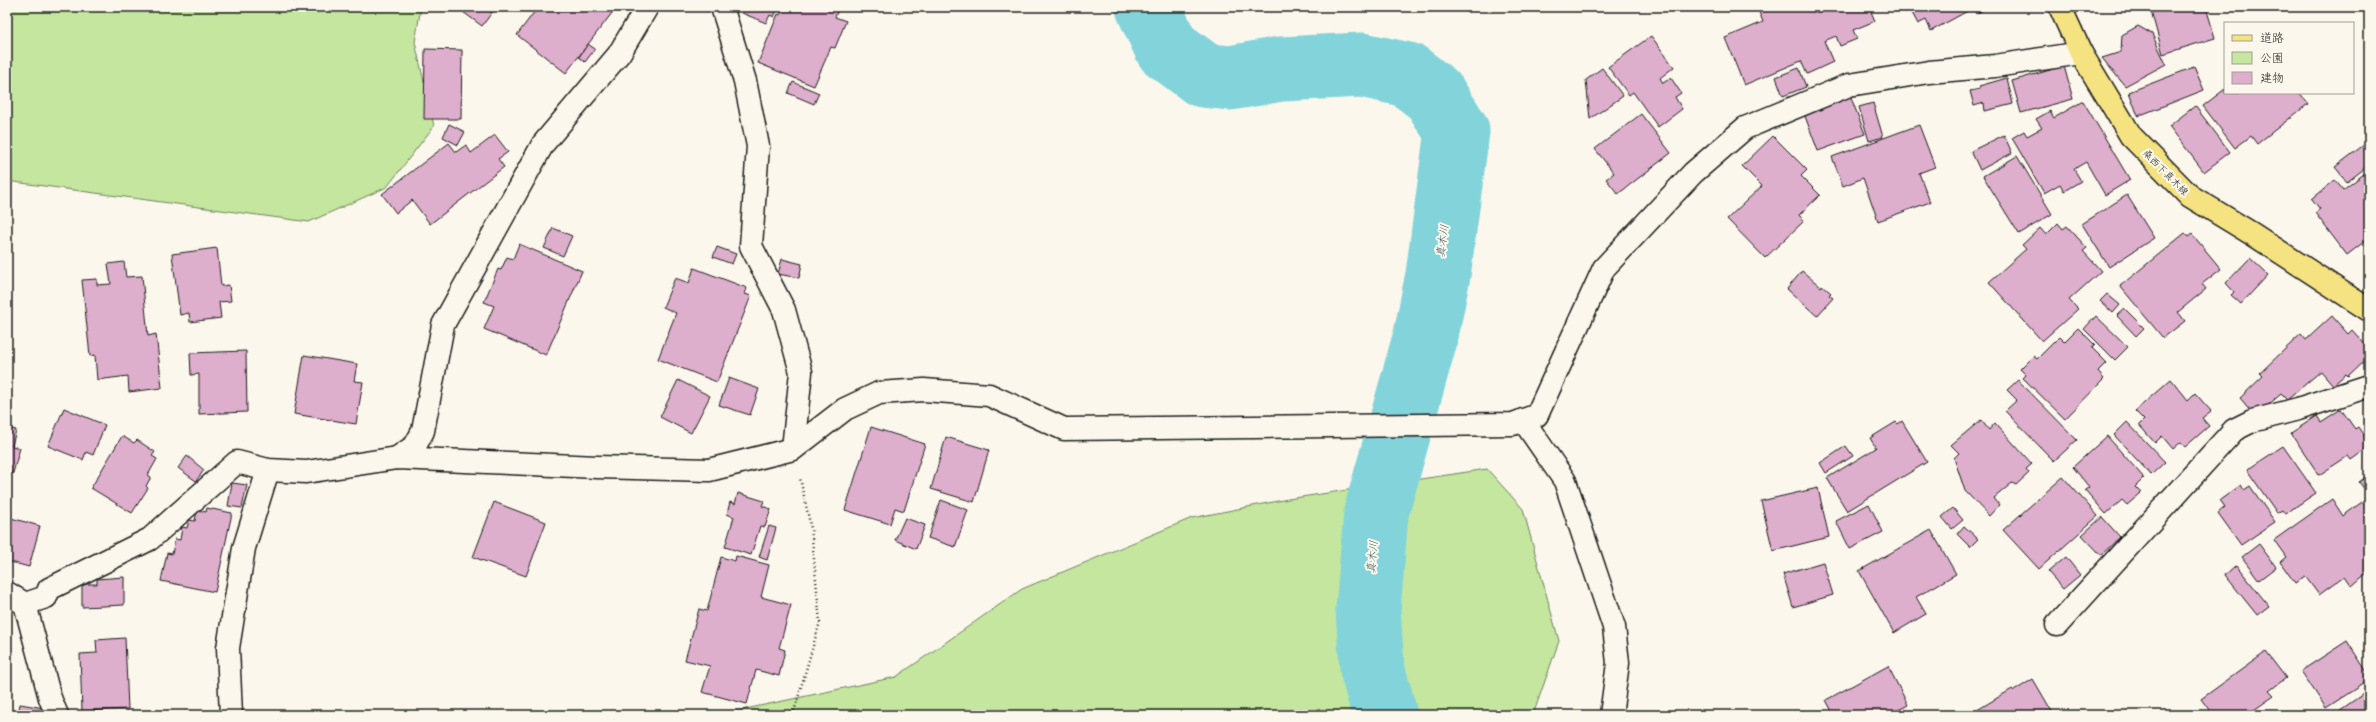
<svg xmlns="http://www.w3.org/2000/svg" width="2376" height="722" font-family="'Playpen Sans','Klee One',sans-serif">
  <rect width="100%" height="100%" fill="#fbf7ec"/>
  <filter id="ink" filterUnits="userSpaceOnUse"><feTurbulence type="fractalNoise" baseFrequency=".025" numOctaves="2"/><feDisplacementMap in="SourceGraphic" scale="8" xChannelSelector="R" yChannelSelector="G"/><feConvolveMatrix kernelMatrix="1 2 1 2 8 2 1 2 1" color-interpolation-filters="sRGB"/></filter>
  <g filter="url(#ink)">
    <g fill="#c4e69f" stroke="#70815e">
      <path d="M7 7H421L415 42 434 126 387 187 309 222 7 181Z"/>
      <path d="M1487 469 1523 509 1559 641 1533 715H717L896 677 1022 589 1192 518 1288 499Z"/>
    </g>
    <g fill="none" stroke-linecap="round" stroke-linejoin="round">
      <path stroke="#82d4da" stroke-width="65" d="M1148 7 1167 48 1203 75 1230 78 1281 69 1362 65 1408 75 1434 95 1457 131 1438 275 1426 335 1376 513 1368 610 1372 668 1385 715"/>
    </g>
    <g fill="#deaecd" stroke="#1c1c1c">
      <path d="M461 7H496L482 26 459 9Z"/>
      <path d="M538 7H612L615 9 566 73 517 35Z"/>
      <path d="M745 7H778L774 17 770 15 766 23 742 13Z"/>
      <path d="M784 7H839L835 17 846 21 835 48 831 47 814 86 758 63 778 14 780 15Z"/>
      <path d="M1757 7H1869L1875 21 1853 30 1857 39 1840 46 1836 36 1824 41 1833 62 1807 74 1801 61 1744 85 1725 38 1763 22Z"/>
      <path d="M1909 7H1988L1976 14 1973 8 1931 31 1926 20 1918 24Z"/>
      <path d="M2150 7H2206L2215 38 2163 54Z"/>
      <path d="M2138 26 2152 34 2166 64 2125 86 2102 58 2121 52 2122 35Z"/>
      <path d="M1651 36 1674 67 1660 78 1663 83 1671 78 1681 93 1675 97 1682 109 1658 127 1633 92 1629 95 1608 67Z"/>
      <path d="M588 44 595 49 585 62 579 57Z"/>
      <path d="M425 49 462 50 461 119H424Z"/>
      <path d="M2064 66 2073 99 2021 113 2012 81Z"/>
      <path d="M2194 67 2204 90 2138 116 2129 92Z"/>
      <path d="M1602 68 1623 96 1590 119 1586 80Z"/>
      <path d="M1799 68 1806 87 1783 96 1776 77Z"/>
      <path d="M2007 78 2013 104 1985 111 1984 103 1974 106 1970 91 1980 89 1979 86Z"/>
      <path d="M793 82 819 93 814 104 788 93Z"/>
      <path d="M2225 89V93H2300L2308 104 2257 144 2251 136 2235 148 2203 106Z"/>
      <path d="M1850 95 1865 134 1818 151 1803 111Z"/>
      <path d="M2083 101 2130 180 2105 195 2086 162 2074 169 2081 181 2064 191 2060 184 2044 193 2012 138 2024 131 2027 136 2042 128 2036 119 2050 111 2054 118Z"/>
      <path d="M1873 103 1883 137 1869 141 1859 107Z"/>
      <path d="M2195 106 2230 152 2204 172 2169 126Z"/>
      <path d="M1641 114 1671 153 1618 194 1606 179 1614 173 1595 149Z"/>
      <path d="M449 124 465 132 458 145 443 137Z"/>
      <path d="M1919 125 1935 167 1919 173 1930 202 1878 221 1863 178 1843 186 1832 157Z"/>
      <path d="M495 135 508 152 498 159 504 167 430 224 412 200 396 213 382 194 449 143 456 152 466 145 471 153Z"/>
      <path d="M2004 135 2012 153 1980 170 1971 151Z"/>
      <path d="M1773 136 1807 170 1801 176 1820 195 1799 215 1804 221 1765 258 1727 219 1762 186 1742 166Z"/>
      <path d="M2369 141V165L2347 182 2335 167Z"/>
      <path d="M2017 156 2052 214 2019 234 1983 176Z"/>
      <path d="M2369 170V238L2347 255 2315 213 2320 209 2312 199 2335 180 2343 190Z"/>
      <path d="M2127 195 2154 238 2109 267 2082 224Z"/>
      <path d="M2058 223 2063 229 2067 226 2087 248 2083 251 2101 271 2069 300 2078 309 2042 341 1989 282 2026 249 2022 245 2040 228 2046 235Z"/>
      <path d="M553 228 572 236 563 256 544 248Z"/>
      <path d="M2185 233 2188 237 2192 234 2221 269 2202 284 2206 289 2178 312 2185 321 2163 338 2120 286Z"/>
      <path d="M519 244 582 271 546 355 484 329 494 306 484 302 498 269 501 270 507 257 513 259Z"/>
      <path d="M717 247 736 254 732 264 713 257Z"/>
      <path d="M217 248 221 286 229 285 231 301 219 302 221 318 190 322 189 313 180 315 172 254Z"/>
      <path d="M2250 258 2268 275 2241 304 2231 295 2234 292 2226 283Z"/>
      <path d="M782 259 802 264 799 278 778 274Z"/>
      <path d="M124 262 126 277 142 276 148 336 156 334 162 388 129 392 128 376 97 380 95 355 90 356 82 280 97 279V285L111 284 108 264Z"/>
      <path d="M694 268 747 288 745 294 751 296 717 382 658 359 676 313 663 307 675 278 689 283Z"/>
      <path d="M1802 271 1821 287 1822 285 1831 293 1829 295 1833 298 1817 316 1787 289Z"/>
      <path d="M2107 294 2120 305 2113 313 2100 301Z"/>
      <path d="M2125 309 2144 328 2136 336 2117 316Z"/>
      <path d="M2096 316 2128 347 2115 360 2084 329Z"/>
      <path d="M2332 316 2348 334 2352 330 2369 349V356L2348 376 2346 374 2333 385 2321 371 2287 400 2281 394 2261 411 2256 406 2251 411 2240 398 2263 376 2260 373 2301 334 2306 340Z"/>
      <path d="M2078 328 2095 345 2092 348 2107 363 2098 372 2104 379 2065 419 2023 378 2026 375 2020 369 2033 356 2037 359 2059 337 2064 342Z"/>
      <path d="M246 351 247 412 199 414V374L191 375 190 353Z"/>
      <path d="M304 355 357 364 354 381 363 382 356 424 294 414Z"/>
      <path d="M729 378 759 389 750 415 719 405Z"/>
      <path d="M2171 379 2188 400 2195 393 2211 411 2202 418 2209 426 2185 447 2181 442 2173 449 2162 436 2155 443 2139 425 2144 420 2135 411Z"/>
      <path d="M678 380 710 396 691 433 660 417Z"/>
      <path d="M2018 380 2077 440 2054 461 2005 411 2017 400 2007 390Z"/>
      <path d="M64 408 105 425 93 455 86 452 83 460 48 446Z"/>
      <path d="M2341 409 2355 429 2358 427 2369 443V447L2351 460 2348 456 2319 475 2291 433 2317 416 2321 422Z"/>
      <path d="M1981 420 1989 430 1995 423 2032 464 2026 469 2029 473 2016 485 2012 483 1994 498 1999 505 1989 516 1965 491 1954 458 1959 453 1951 445Z"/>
      <path d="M1902 421 1927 462 1847 511 1827 478 1876 448 1870 438 1896 422 1898 424Z"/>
      <path d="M2127 422 2165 462 2151 475 2114 435Z"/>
      <path d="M871 427 925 444 904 511 895 508 890 524 845 510Z"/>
      <path d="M7 428 16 430 12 446 20 448 13 473H7Z"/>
      <path d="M122 436 134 443 137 440 155 452 152 456 157 459 148 475 151 477 146 486 148 488 132 513 91 488Z"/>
      <path d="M2107 436 2144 478 2135 487 2141 493 2127 505 2122 500 2106 514 2085 490 2089 487 2073 467Z"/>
      <path d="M946 437 989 450 974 502 931 489Z"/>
      <path d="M1846 446 1853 456 1826 473 1820 463Z"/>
      <path d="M2283 446 2316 493 2285 514 2282 510 2277 513 2247 470Z"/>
      <path d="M187 456 204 470 196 481 178 468Z"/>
      <path d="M2369 475V495L2359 482Z"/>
      <path d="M2063 477 2098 516 2039 569 2003 530Z"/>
      <path d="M232 483 247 485 242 508 228 506Z"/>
      <path d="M2241 485 2244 490 2250 486 2275 522 2241 545 2218 513 2225 507 2220 500Z"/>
      <path d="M1818 488 1829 537 1773 551 1761 501Z"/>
      <path d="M738 493 764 501 762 506 771 509 765 527 760 526 751 555 725 547 734 517 727 514 730 502 735 504Z"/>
      <path d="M2332 499 2343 516 2362 502 2369 511V571L2352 586 2345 576 2319 595 2305 576 2295 583 2280 562 2286 557 2274 540Z"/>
      <path d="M941 500 968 510 955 547 928 538Z"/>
      <path d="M494 502 546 522 526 576 473 557Z"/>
      <path d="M1869 504 1883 532 1850 549 1836 521Z"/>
      <path d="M207 508 232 513 215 592 161 581 167 553 172 554 175 539 180 540 182 527 187 528 189 520 195 521 197 510 206 512Z"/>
      <path d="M1953 508 1963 520 1952 529 1942 517Z"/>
      <path d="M7 517 40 526 29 567 7 561Z"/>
      <path d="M2102 517 2120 537 2101 555 2082 535Z"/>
      <path d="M905 518 925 525 916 549 895 540Z"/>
      <path d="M769 526 776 528 767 560 759 557Z"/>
      <path d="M1964 526 1978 539 1970 547 1957 534Z"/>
      <path d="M1931 530 1956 574 1916 597 1926 614 1894 633 1859 571Z"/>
      <path d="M2259 544 2276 567 2259 580 2242 557Z"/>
      <path d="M736 556 769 565 761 597 791 605 779 648 785 650 779 676 756 670 747 704 702 692 710 666 685 660 699 609 707 611 721 557 735 561Z"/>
      <path d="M2066 557 2080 575 2063 589 2048 572Z"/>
      <path d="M1823 562 1833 595 1793 607 1783 574Z"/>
      <path d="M2236 565 2269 606 2257 615 2225 575Z"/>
      <path d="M124 577V605L82 607V584H97V579Z"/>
      <path d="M125 638 128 709 82 711 80 654 97 653 96 640Z"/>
      <path d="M2347 641 2369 675V680L2326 708 2301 671Z"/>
      <path d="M2266 652 2286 678 2269 691 2274 696 2251 712 2253 715H2213L2201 699Z"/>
      <path d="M1888 666 1908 705 1889 715H1834L1826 700Z"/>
      <path d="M2033 679 2054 715H1969L2012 689 2014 691Z"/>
      <path d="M2369 690V715H2333Z"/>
      <path d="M20 704 44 708 43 715H18Z"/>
    </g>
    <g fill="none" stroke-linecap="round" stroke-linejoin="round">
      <defs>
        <g id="minor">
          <path d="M722 7 745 81 758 146 751 246 784 310 801 372 793 449"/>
          <path d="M1523 420 1565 481 1614 627 1618 663 1611 715"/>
          <path d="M397 458 415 446 423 431 443 325 543 144 619 54 647 7"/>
          <path d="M7 593 25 604 50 698 57 715"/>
          <path d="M25 604 46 597 49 589 150 539 237 462 268 470 306 472 397 458 597 467 709 470 793 449 845 409 879 393 924 390 989 395 1064 429 1513 424 1537 415 1604 268 1693 173 1745 128 1849 85 1929 72 1995 66 2081 53"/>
          <path d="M2057 625 2234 430 2252 421 2298 409 2369 386"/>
          <path d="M231 715 228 648 244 548 268 470"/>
        </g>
        <path id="major" d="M2060 7 2081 53 2131 136 2190 196 2254 235 2369 310"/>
      </defs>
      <use href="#minor" stroke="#1c1c1c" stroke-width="25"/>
      <use href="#major" stroke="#1c1c1c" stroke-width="25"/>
      <path stroke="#1c1c1c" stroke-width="2.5" stroke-dasharray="1 3" stroke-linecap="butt" d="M793 715 820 622 811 528 800 478"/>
      <use href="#minor" stroke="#fbf7ec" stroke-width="22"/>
      <use href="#major" stroke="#f5e382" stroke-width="22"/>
    </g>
  </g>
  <g text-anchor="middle" stroke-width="4" stroke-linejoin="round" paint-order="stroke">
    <g font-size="10" fill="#1c1c1c" stroke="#fbf7ec">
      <text transform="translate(2166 172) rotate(45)" y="4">桑西下真木線</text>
    </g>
    <g font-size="11" font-style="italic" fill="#405c5e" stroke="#fbf7ec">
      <text transform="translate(1442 241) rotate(-82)" y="4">真木川</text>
      <text transform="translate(1372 557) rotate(-85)" y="4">真木川</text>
    </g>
  </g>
  <rect width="2376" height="722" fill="none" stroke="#fbf7ec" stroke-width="24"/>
  <rect x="12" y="12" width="2352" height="698" fill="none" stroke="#1c1c1c" stroke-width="1.5" filter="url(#ink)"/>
  <rect x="2224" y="22" width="130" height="72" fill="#fbf7ec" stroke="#a29f99"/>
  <rect x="2232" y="35" width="20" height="6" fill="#f5e382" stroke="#a29f99"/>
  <text x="2260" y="42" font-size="12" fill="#1c1c1c">道路</text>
  <rect x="2232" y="52" width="20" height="12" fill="#c4e69f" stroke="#a29f99"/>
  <text x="2260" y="62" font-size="12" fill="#1c1c1c">公園</text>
  <rect x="2232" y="72" width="20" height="12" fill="#deaecd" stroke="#a29f99"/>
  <text x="2260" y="82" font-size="12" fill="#1c1c1c">建物</text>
</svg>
